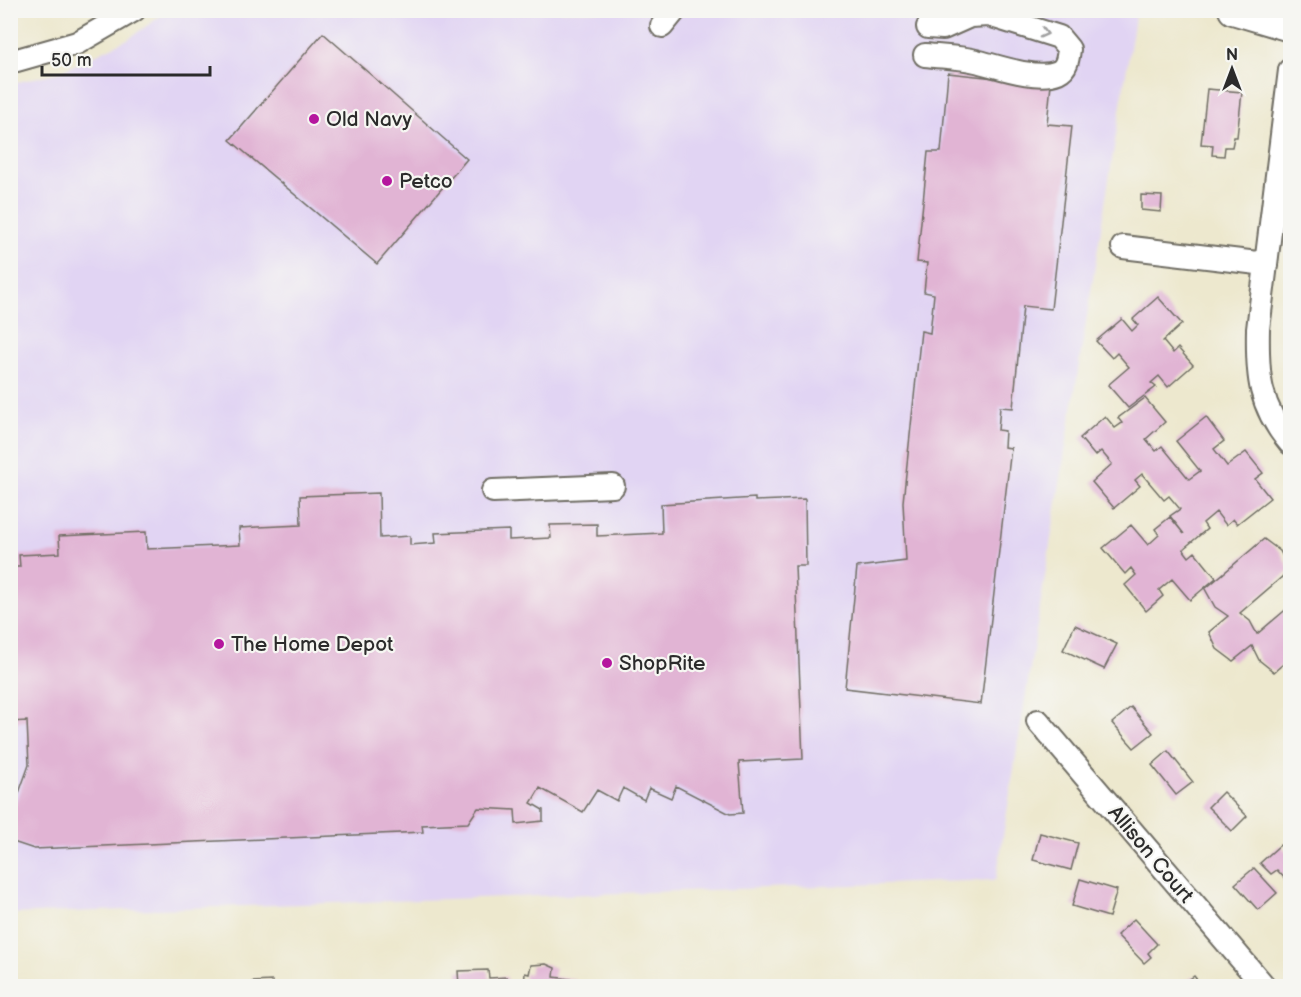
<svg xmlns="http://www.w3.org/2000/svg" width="1301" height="997" font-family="'Balsamiq Sans',sans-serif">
  <rect width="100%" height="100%" fill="#f6f6f2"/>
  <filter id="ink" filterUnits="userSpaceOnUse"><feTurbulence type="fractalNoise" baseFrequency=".0167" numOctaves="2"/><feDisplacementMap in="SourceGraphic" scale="12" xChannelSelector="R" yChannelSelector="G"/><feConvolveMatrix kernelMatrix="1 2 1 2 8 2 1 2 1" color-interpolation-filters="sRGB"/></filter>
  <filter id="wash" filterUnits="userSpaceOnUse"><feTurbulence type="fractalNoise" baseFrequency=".008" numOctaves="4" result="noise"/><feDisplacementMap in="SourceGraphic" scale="24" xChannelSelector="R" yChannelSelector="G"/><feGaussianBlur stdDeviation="1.35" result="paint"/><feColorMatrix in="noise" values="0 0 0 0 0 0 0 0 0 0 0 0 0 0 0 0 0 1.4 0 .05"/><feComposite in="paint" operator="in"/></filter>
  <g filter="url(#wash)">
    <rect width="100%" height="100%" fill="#ede8ce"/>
    <path fill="#e1d4f3" d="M168 11H1136L996 880 11 914 10 84 60 72 128 39Z"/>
    <g id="blocks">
      <g fill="#e1b4d4">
        <path d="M323 33 467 159 377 264 230 140Z"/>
        <path d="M948 73 1051 84 1047 124 1072 126 1051 309 1023 306 1013 408 1000 407 998 430 1005 431 1004 447 1011 448 981 704 845 688 857 567 906 561 903 502 921 331 930 333 934 294 924 292 927 263 917 262 928 152H941Z"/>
        <path d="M1207 89 1242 92 1237 137H1234L1232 147H1225L1224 156 1212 155 1213 145 1201 144Z"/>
        <path d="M1141 195 1162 196 1161 212 1141 210Z"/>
        <path d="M1158 297 1182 324 1163 341 1173 353 1178 348 1193 365 1168 387 1159 376 1151 383 1156 387 1128 408 1108 385 1129 367 1117 353 1112 358 1096 341 1122 319 1132 331 1138 325 1133 319Z"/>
        <path d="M1145 398 1165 422 1146 439 1156 451 1162 446 1189 479 1200 471 1176 441 1206 417 1224 441 1214 449 1227 466 1246 452 1263 473 1255 479 1270 498 1237 524 1233 519 1226 525 1216 512 1203 523 1207 529 1183 549 1189 557 1195 552 1216 578 1190 600 1172 579 1159 590 1163 596 1146 611 1125 585 1136 575 1131 568 1125 574 1103 548 1131 525 1148 545 1159 535 1155 529 1170 517 1184 534 1170 516 1180 509 1169 496 1164 500 1142 474 1135 480 1140 486 1114 508 1092 482 1112 464 1101 451 1095 456 1080 438 1105 416 1115 428 1122 423 1118 418Z"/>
        <path d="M379 493 380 538 410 536V545L436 543 435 533 509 530V540L551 538 550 525 597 524V536L662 533 661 504 755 498V501L805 499 806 566H795L803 759 739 762 743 813 730 814 676 786 671 798 649 788 644 800 623 788 617 801 597 790 583 812 540 788 531 803 543 810V821L516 824 515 810 478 808 468 823 422 825 423 832 34 849 10 841V818L29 765 27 721 10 722V567H20L19 555 60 553 59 536 146 532 147 549 240 545 239 528 301 525 300 496Z"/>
        <path d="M1264 539 1280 551 1290 570 1240 613 1250 621 1257 634 1290 606V658L1274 672 1259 660 1252 646 1233 661 1217 649 1209 632 1228 616 1215 607 1205 589Z"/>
        <path d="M1075 625 1117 644 1104 669 1063 650Z"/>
        <path d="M1131 707 1153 733 1134 748 1112 723Z"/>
        <path d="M1168 751 1193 782 1176 795 1152 765Z"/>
        <path d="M1223 792 1247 816 1232 831 1208 807Z"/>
        <path d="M1040 833 1078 843 1071 870 1033 860Z"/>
        <path d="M1280 845 1288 853 1290 851V884L1277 870 1271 874 1260 863Z"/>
        <path d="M1254 868 1277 893 1258 910 1235 884Z"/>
        <path d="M1080 879 1117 890 1109 917 1072 906Z"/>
        <path d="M1134 919 1157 944 1148 953 1151 957 1144 963 1117 935Z"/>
        <path d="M546 964 555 968 554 977 576 980 575 986H524L525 973 529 974 531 965Z"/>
        <path d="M488 970 489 978 507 977V986H459L458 971Z"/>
        <path d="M1194 976 1202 986H1180Z"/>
        <path d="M272 981 273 986H252V982Z"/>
        <rect x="138" y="984" width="29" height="2"/>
      </g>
    </g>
  </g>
  <g filter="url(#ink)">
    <use href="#blocks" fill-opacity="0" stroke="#6f6d64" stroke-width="1.5"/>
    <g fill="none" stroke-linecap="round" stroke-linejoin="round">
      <defs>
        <g id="minor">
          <path d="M662 26 675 10"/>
          <path d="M925 55C942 57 960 57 976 61 997 66 1037 81 1058 72 1067 68 1068 58 1069 49L1059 37 989 15 970 16 943 28 928 27"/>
          <path d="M10 62 77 43 134 10"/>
          <path d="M1290 70 1258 329C1257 376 1259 406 1290 443"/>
          <path d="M1123 247 1266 264"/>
          <path d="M493 491 613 486"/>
          <path d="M1038 721 1264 986"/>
        </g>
        <path id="major" d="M1233 10 1290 27"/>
      </defs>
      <use href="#minor" stroke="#6f6d64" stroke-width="26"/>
      <use href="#major" stroke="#6f6d64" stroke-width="32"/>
      <use href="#minor" stroke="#fff" stroke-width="22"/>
      <use href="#major" stroke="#fff" stroke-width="28"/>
    </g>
    <defs><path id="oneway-chevron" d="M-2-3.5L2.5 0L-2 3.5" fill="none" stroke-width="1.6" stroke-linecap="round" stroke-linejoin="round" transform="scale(1.5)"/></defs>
    <use stroke="#a0a0a0" href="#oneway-chevron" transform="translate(1044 33) rotate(14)"/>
  </g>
  <g fill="#b5179e" stroke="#f6f6f2" stroke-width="2">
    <circle cx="314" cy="119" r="6"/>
    <circle cx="387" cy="181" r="6"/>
    <circle cx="219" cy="644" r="6"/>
    <circle cx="607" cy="663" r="6"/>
  </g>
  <g text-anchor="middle" stroke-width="4.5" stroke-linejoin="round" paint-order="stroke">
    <g font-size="21" fill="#2b2b2b" stroke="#f6f6f2" text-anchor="start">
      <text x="326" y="126">Old Navy</text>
      <text x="399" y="188">Petco</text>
      <text x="231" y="651">The Home Depot</text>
      <text x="619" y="670">ShopRite</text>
    </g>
    <g font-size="21" fill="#2b2b2b" stroke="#f6f6f2">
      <text transform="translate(1151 854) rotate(50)" y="7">Allison Court</text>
    </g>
  </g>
  <rect width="1301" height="997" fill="none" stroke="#f6f6f2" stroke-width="36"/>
  <g transform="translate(1232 69)" stroke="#f6f6f2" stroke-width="4.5" paint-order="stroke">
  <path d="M0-4.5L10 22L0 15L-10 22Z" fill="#2b2b2b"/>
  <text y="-9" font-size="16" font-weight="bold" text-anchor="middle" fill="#2b2b2b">N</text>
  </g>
  <path d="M42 66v9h168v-9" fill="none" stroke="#2b2b2b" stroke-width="3"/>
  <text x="51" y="66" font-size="18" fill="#2b2b2b" stroke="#f6f6f2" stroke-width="4.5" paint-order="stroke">50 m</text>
</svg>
